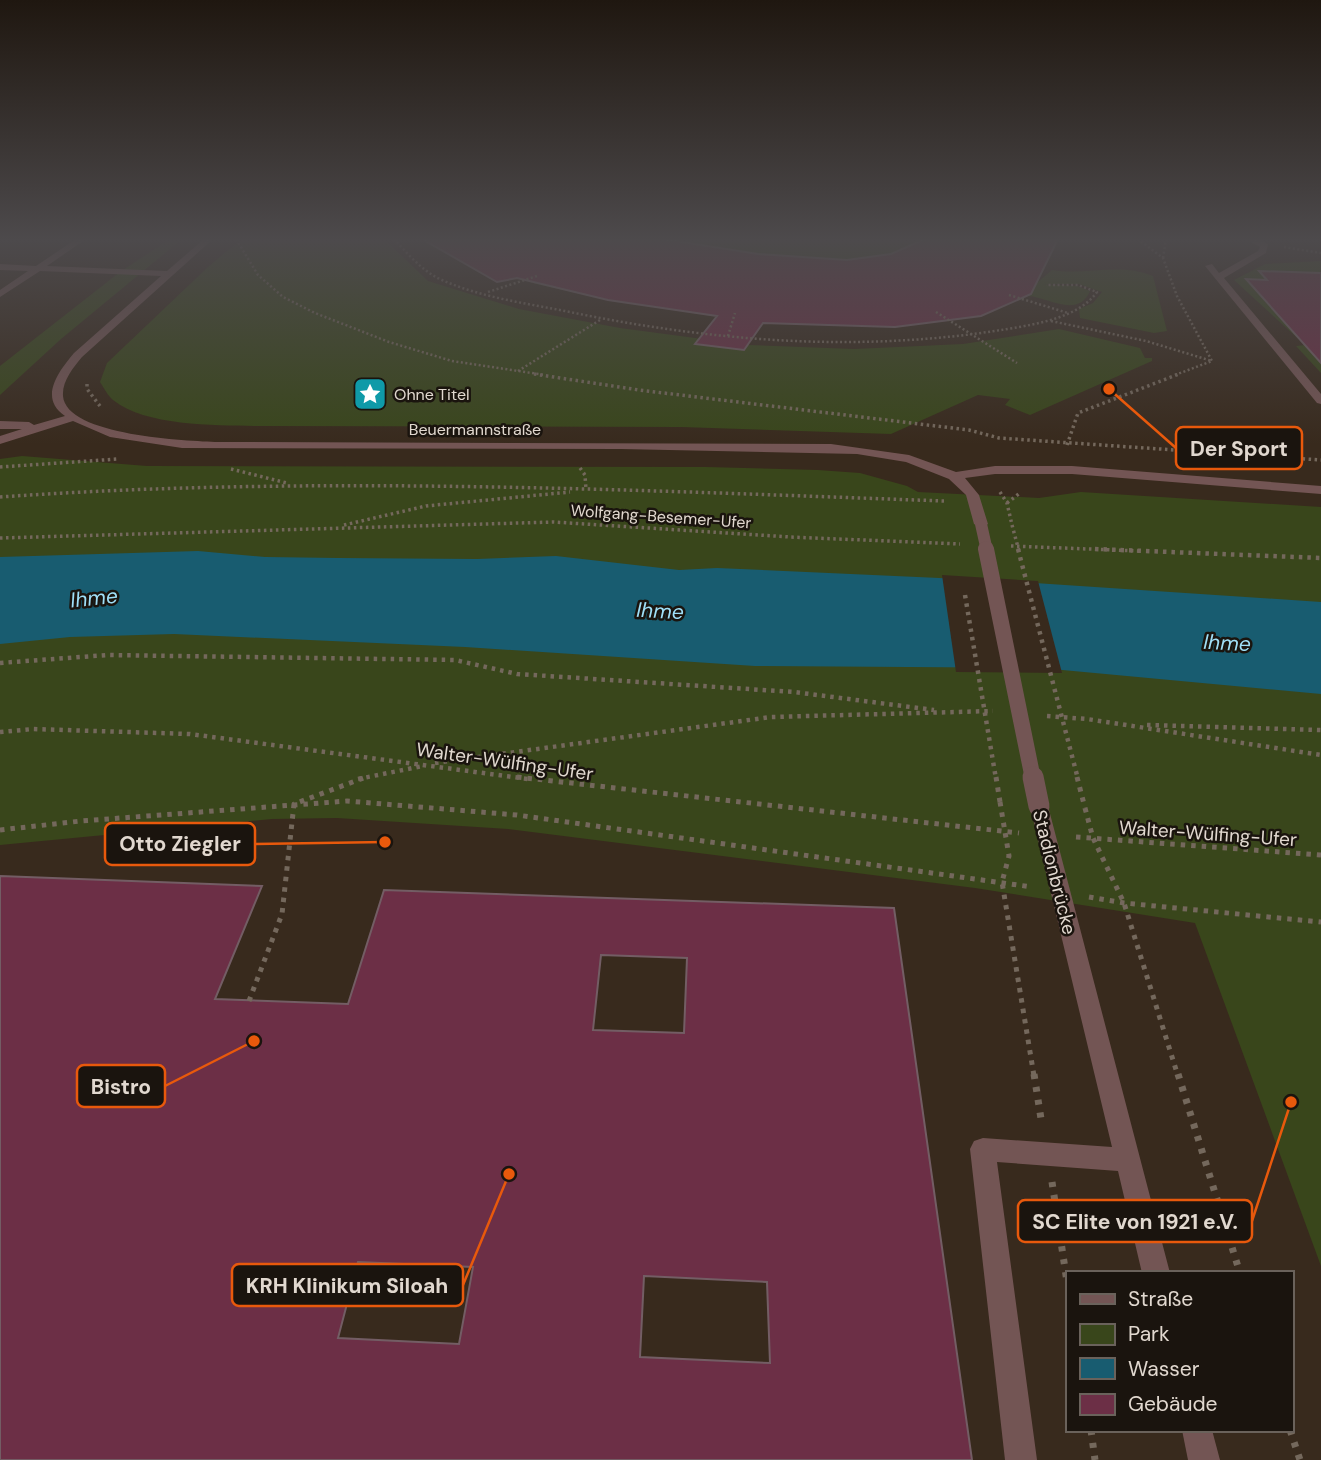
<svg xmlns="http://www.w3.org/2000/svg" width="1321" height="1460" font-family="'DM Sans',sans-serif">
  <rect width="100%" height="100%" fill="#382a1d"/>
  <g fill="#39461b">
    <path d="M170 239H182L61 339 0 395V366L120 272Z"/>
    <path d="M247 239H384L428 281 519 309 620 328 748 345 854 349 963 344 1059 329 1140 348 1145 358H1152V361L1030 415 1005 405 1010 399 978 395 891 434 681 427 254 426C214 425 145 426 113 400 108 396 104 388 100 382L107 363 208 267 234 245Z"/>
    <path d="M438 239H1053C1055 264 1031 277 1016 293L1038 282 1052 270C1087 276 1118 262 1153 276L1167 331 1154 333 1080 318 1079 309 1093 303 1102 292 1079 284H1042L1077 286 1090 291C1078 319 1048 297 1028 296 1019 296 1002 306 991 310L722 317 608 300 536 284 496 271Z"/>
    <path d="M1321 261V373L1296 346 1305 345 1234 280 1265 264Z"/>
    <path d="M22 456 147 466 706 467 818 470 860 473 907 486 918 492 1039 498 1081 492 1321 507V1266L1195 923 975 888 508 829 337 818 272 819 0 845V459Z"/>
  </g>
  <path fill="#185c70" d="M198 551 265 557 338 558 477 559 556 556 679 570 717 568 1006 581 1321 602V694L1041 668 755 666 465 647 174 634 70 637 0 644V557Z"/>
  <path fill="#382a1d" d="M942 575 1038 581 1062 673 956 672Z"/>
  <g fill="#6c2f46" stroke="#735d64" stroke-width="2" fill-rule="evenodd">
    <path d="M422 239H663L758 254 847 260 891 254 925 239H1058L1031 294 981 316 895 327 763 323 744 350 695 344 717 316 608 300 517 278 497 282Z"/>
    <path d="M1259 271 1321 273V363L1246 279 1267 280Z"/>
    <path d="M0 876 262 886 215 999 348 1004 384 890 894 908 972 1460H0ZM601 955 687 958 684 1033 593 1030ZM358 1262 473 1267 459 1344 338 1338ZM644 1276 767 1282 770 1363 640 1357Z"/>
  </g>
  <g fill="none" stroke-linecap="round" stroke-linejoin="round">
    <g stroke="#74685c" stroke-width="2.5" stroke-dasharray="2 2.5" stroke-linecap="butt">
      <path d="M236 239 258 275 283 297 315 313 389 342 452 361 545 375"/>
      <path d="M394 239C408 254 423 272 442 280 480 297 524 303 565 311 709 341 855 353 1001 330 1031 325 1078 319 1097 292L1078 285H1046"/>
      <path d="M1284 247 1321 253"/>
      <path d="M1163 258 1166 239"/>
      <path d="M488 292 537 276"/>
      <path d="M1009 295 1068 313"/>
      <path d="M936 312 1017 363"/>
      <path d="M1051 321 1146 341 1212 361 1177 296 1163 258 1138 239"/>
      <path d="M728 336 735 313"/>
      <path d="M518 371 600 320"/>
      <path d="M1175 375 1212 361"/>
    </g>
    <g stroke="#74685c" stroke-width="3.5" stroke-dasharray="2.5 3.5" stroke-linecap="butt">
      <path d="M534 374 639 390 969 430 999 438 1321 460"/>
      <path d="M87 384V389L100 406"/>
      <path d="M1067 445 1078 413 1179 374"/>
      <path d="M0 467 118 459"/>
      <path d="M580 468 585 475 586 490"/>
      <path d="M231 469 287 483"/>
      <path d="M1000 492 1007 503 1012 525"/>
      <path d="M0 497C314 475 630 490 944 501"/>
      <path d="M1007 503 1020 493"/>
      <path d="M344 525 426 506 570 492"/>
      <path d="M0 538 554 522 790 537 960 544"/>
      <path d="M1011 546 1140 551"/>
    </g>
    <g stroke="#74685c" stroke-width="4.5" stroke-dasharray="3.5 5" stroke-linecap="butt">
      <path d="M1095 549 1321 558"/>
      <path d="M0 663 108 655 455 660 517 674 794 692 934 710"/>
      <path d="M1047 716 1087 719 1321 755"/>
      <path d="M1147 725 1321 730"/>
      <path d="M0 732 33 729 190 734 528 779"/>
      <path d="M435 763 771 717 993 711"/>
      <path d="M358 779 423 766"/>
    </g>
    <g stroke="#74685c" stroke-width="5" stroke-dasharray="4.5 6" stroke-linecap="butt">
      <path d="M517 777 1019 833"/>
      <path d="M1000 802 1009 856 1002 882 1034 1076"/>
      <path d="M1085 808 1093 838 1124 903 1178 1076"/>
      <path d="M0 830 81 821 347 801 517 815 1032 887"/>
      <path d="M1076 837 1321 855"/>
      <path d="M1089 897 1124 903 1321 922"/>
      <path d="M249 1001 282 914 294 804 366 777"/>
    </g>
    <g stroke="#74685c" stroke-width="7" stroke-dasharray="5 8" stroke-linecap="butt">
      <path d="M1034 1074 1042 1125"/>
      <path d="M1178 1074 1240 1273"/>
      <path d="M1052 1182 1067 1282"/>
      <path d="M1091 1430 1095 1460"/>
      <path d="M1290 1430 1300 1460"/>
    </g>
    <g fill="#735554" fill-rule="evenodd">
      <path d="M76 239H86L47 266 167 271 204 239H213L82 357C73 368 62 381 63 396 66 436 188 441 218 442L831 444 909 455 956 472 995 466H1072L1321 486V494L1072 474H995L965 478 979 495 988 524 981 528 974 524 966 495 949 479 906 462 857 454 621 449 182 448 110 437 73 421 0 444V436L22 429H0V421L29 422 34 425 65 416C38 398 59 371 74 353L161 276 40 271 0 297V290L28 271 0 270V264L36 266Z"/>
      <path d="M1246 239H1258L1268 244 1266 253 1224 278 1321 394V404L1317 403 1205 266 1212 264 1219 273 1258 251 1260 247Z"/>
      <path d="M1039 800 1046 801 1048 806 1170 1273H1142L1118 1171 997 1162 1037 1460H1005L970 1149 974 1141 983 1138 1112 1147 1030 806 1032 801Z"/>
      <path d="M1182 1430H1212L1220 1460H1188Z"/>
    </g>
    <path stroke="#74685c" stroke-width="3.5" stroke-dasharray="2.5 3.5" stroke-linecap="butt" d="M1012 525 1019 551"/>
    <g stroke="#74685c" stroke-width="4.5" stroke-dasharray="3.5 5" stroke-linecap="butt">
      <path d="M1018 549 1078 779"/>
      <path d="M965 595 996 779"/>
    </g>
    <g stroke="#74685c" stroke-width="5" stroke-dasharray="4.5 6" stroke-linecap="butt">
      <path d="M996 777 1000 802"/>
      <path d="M1077 777 1085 808"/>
    </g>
    <path stroke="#735554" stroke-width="12" d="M981 524 987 551"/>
    <path stroke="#735554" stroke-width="16" d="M986 549 1033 779"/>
    <path stroke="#735554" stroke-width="21" d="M1033 777 1039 806"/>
  </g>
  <linearGradient id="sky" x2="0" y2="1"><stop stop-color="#1f1710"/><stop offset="0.54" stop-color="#4d4a4c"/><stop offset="1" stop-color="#4d4a4c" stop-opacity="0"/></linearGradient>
  <rect width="1321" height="444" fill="url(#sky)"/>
  <defs>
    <symbol id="sight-square" viewBox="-11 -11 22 22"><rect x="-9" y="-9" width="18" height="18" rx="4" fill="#0f9aa8" stroke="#1a140e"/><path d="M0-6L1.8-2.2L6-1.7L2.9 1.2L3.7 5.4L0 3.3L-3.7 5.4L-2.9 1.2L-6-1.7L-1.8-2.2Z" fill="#fff"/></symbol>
  </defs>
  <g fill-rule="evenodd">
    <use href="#sight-square" x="351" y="375" width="38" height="38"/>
  </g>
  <g text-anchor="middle" stroke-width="5" stroke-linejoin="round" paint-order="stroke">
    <g font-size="16" fill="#e1d8cf" stroke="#1a140e" text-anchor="start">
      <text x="394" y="400">Ohne Titel</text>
    </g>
    <g font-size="16" fill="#e1d8cf" stroke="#1a140e">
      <text x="475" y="435">Beuermannstraße</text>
      <text transform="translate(661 516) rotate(4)" y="6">Wolfgang-Besemer-Ufer</text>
    </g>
    <g font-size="19" fill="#e1d8cf" stroke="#1a140e">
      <text transform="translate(505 761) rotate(8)" y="7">Walter-Wülfing-Ufer</text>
      <text transform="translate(1208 833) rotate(4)" y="7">Walter-Wülfing-Ufer</text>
      <text transform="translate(1055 872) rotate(76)" y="7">Stadionbrücke</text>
    </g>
    <g font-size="21" font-style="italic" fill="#9fdff7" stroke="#1a140e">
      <text transform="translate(94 598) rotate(-6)" y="7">Ihme</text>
      <text transform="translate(660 611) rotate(3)" y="7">Ihme</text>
      <text transform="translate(1227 643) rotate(3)" y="7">Ihme</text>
    </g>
  </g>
  <path fill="none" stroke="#e8590c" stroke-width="2.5" d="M1109 389L1176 448M385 842L255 844M254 1041L165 1086M1291 1102L1252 1221M509 1174L463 1285"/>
  <g fill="#e8590c" stroke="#1a140e" stroke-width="2.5">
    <circle cx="1109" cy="389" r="7"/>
    <circle cx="385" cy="842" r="7"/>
    <circle cx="254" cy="1041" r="7"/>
    <circle cx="1291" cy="1102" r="7"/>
    <circle cx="509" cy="1174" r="7"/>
  </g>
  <g fill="#1a140e" stroke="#e8590c" stroke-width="2.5">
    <rect x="1176" y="427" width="126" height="42" rx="7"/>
    <rect x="105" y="823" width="150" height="42" rx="7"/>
    <rect x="77" y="1065" width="88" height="42" rx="7"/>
    <rect x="1018" y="1200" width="234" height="42" rx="7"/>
    <rect x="232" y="1264" width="231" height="42" rx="7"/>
  </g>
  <g font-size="21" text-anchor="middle" font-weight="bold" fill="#e1d8cf">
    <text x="1239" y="456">Der Sport</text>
    <text x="180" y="851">Otto Ziegler</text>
    <text x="121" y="1094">Bistro</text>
    <text x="1135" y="1229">SC Elite von 1921 e.V.</text>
    <text x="347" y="1293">KRH Klinikum Siloah</text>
  </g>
  <rect x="1066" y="1271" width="228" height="161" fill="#1a140e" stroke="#6a625b" stroke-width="2"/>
  <rect x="1080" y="1294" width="35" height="10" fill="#735554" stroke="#6a625b" stroke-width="2"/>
  <text x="1128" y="1306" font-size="21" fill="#e1d8cf">Straße</text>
  <rect x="1080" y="1324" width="35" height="21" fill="#39461b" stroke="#6a625b" stroke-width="2"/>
  <text x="1128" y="1341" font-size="21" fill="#e1d8cf">Park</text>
  <rect x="1080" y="1358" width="35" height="21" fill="#185c70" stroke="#6a625b" stroke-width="2"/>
  <text x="1128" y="1376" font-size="21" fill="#e1d8cf">Wasser</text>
  <rect x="1080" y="1394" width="35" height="21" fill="#6c2f46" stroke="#6a625b" stroke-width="2"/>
  <text x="1128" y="1411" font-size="21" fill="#e1d8cf">Gebäude</text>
</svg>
